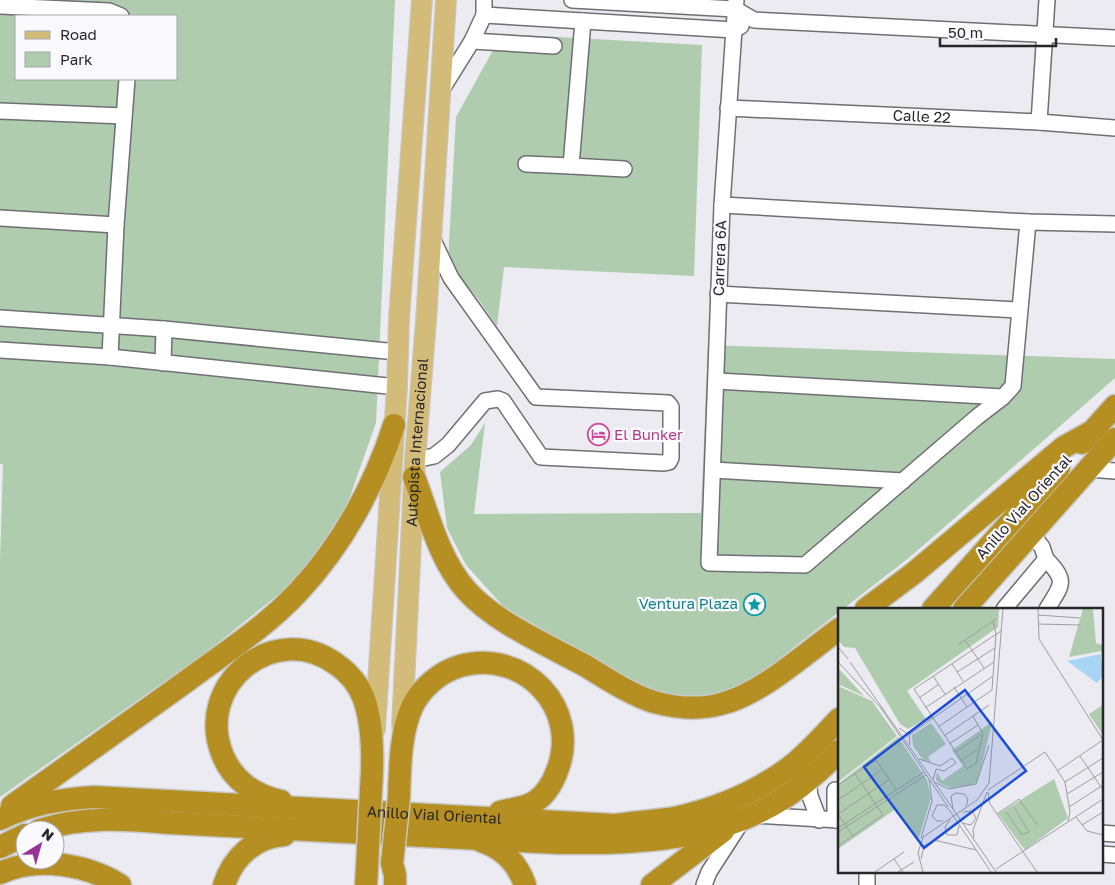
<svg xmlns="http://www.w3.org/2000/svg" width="1115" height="885" font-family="'Golos Text',sans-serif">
  <rect width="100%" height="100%" fill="#ebebf1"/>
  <g fill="#afccae" fill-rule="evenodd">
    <path d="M0 0H395L376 423 341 522 305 573 208 651 0 797V561L3 464H0ZM16 16H176V79H16Z"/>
    <path d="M502 34 702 45 694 276 504 267 497 326 479 300 448 263 456 117Z"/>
    <path d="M708 345 1115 359V378L910 557 843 609H839V612L770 666 725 698H665L594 660 503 606 466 565 447 528 440 472 471 445 485 423 474 514 701 513Z"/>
  </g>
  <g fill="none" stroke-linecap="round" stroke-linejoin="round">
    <defs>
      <g id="minor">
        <path d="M572 0 735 9 754 20 1115 38"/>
        <path d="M736 0 722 205 709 563 805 565 977 417 1003 397 1013 386 1028 222"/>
        <path d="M0 6 109 11 121 16"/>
        <path d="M484 15 734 30 741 26"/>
        <path d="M583 21 571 166 624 169"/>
        <path d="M472 41 554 46"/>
        <path d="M442 89 472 41 484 15V0"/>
        <path id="s1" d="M728 108 1039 122 1115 128"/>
        <path d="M0 111 124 116"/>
        <path d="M1039 122 1047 0"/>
        <path d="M526 164 571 166"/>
        <path d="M722 205 1028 222 1115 224"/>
        <path d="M0 218 116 225"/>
        <path d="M718 294 1019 310"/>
        <path d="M0 318 164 329 397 352"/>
        <path d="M0 350 110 357 397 387"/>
        <path d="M110 357 116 225 127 79"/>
        <path d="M163 363 164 329"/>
        <path d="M717 381 1003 397"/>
        <path d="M415 460 434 456 448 445 485 401 498 399 503 401 541 457 664 463 669 462 671 458V407L668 403 536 397 451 278 431 236"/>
        <path d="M1088 469 1115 471"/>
        <path d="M713 470 903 481"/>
        <path d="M1046 559C1068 582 1062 584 1047 609"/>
        <path d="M1004 609 1046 559 1042 547 1031 533"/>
        <path d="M808 780 810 796 819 820"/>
        <path d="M753 815 839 820"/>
        <path d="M835 820V790"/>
        <path d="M1101 833 1115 834"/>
        <path d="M1101 854 1115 855"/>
        <path d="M704 885 709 872 742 821"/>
        <path d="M867 885V871"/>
      </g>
      <g id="major">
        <path id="s2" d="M402 726 415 460 426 321 446 0"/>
        <path d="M375 729 397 387 399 319 422 0"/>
      </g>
      <g id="highway">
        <path d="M1082 443 1115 406"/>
        <path d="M414 477C429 515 438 558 466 590 493 621 547 645 584 665 606 678 629 694 654 702 676 708 699 710 721 704 761 694 805 654 839 629"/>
        <path d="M866 609 914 573 1064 447 1091 432"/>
        <path d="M933 609 1059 468"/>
        <path d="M964 609 1115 439"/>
        <path d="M399 797C400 768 400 734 412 707 421 688 440 672 460 666 523 648 582 708 557 771 553 782 546 794 536 801 527 808 510 809 500 812"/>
        <path d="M281 801C255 796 233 780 223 756 193 685 274 619 336 664 349 673 359 685 364 699 373 725 373 763 371 790"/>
        <path d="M12 806C69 765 127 724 184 683 223 654 266 627 299 591 342 545 375 485 394 425"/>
        <path id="s3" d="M0 819C32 804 59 799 94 797L615 825C636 822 658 821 679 817 718 808 758 791 790 767 808 753 823 736 839 719"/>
        <path d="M40 830C83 816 125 819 169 823L559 843C651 844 742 840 814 775 823 768 831 759 839 751"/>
        <path d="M481 841C503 848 518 864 525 885"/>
        <path d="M0 847 25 835"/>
        <path d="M392 863 395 875V885"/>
        <path d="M0 873C37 856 86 864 120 885"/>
        <path d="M224 885C233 857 255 837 284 835"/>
        <path d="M366 885 367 868"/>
        <path d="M652 885 723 831"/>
      </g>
    </defs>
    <use href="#minor" stroke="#6f6f74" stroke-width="18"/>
    <use href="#major" stroke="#c7c7c7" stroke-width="22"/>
    <use href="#highway" stroke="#c7c7c7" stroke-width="25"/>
    <use href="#minor" stroke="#fff" stroke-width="15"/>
    <use href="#major" stroke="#d3bc7a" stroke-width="20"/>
    <use href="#highway" stroke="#b58f21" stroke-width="22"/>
    <defs>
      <g id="highway-bridge">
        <path d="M392 863 399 797"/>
        <path d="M367 868 371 790"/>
      </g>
    </defs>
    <use href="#highway-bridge" stroke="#c7c7c7" stroke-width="25" stroke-linecap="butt"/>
    <use href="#highway-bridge" stroke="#b58f21" stroke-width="22"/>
  </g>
  <defs>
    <symbol id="hotel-ring" viewBox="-11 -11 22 22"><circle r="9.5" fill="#f9f9fe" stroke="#d1479c" stroke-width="1.5"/><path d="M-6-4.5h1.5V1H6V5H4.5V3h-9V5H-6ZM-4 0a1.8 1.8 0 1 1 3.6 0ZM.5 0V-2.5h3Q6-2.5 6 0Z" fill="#d1479c"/></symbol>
    <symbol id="sight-ring" viewBox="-11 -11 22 22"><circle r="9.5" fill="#f9f9fe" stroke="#0f9aa8" stroke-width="1.5"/><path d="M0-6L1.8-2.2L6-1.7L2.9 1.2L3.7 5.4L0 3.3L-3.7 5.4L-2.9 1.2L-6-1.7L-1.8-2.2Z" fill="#0f9aa8"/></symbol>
  </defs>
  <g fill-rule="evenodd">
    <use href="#hotel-ring" x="586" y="422" width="25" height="25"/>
    <use href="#sight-ring" x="742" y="592" width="25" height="25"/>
  </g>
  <g text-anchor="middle" stroke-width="4.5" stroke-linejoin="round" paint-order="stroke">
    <g font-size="15" fill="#272729" stroke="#f9f9fe">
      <text dy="5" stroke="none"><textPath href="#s1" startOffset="194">Calle 22</textPath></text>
      <text transform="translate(720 258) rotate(-88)" y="5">Carrera 6A</text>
      <text dy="5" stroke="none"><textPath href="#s2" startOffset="284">Autopista Internacional</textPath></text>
      <text transform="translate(1024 507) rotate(-48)" y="5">Anillo Vial Oriental</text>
      <text dy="5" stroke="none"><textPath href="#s3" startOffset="438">Anillo Vial Oriental</textPath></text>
    </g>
    <g font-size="15" fill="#b23c85" stroke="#f9f9fe" text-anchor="start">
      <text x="614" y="440">El Bunker</text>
    </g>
    <g font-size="15" fill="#0d838f" stroke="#f9f9fe" text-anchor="end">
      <text x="738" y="609">Ventura Plaza</text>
    </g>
  </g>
  <g transform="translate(838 608)">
    <rect width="265" height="265" fill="#ebebf1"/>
    <path d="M0 1H161L160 19 69 83 88 111 70 121 62 116 17 40 6 39 0 32ZM245 1H255L258 35 265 37V49L263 43 231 49ZM0 60 2 62 26 88 0 76ZM0 78 34 93 59 128 0 174ZM265 97V127L251 106ZM154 114 140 173 134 177 113 180 103 176 98 172 99 164 104 173 125 158 114 142ZM93 115 108 136 90 149 93 154 85 152 75 138 74 127ZM60 129 89 172 93 190 80 233 58 201 0 241V176ZM216 171 230 210 187 242 160 206Z" fill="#afccae"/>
    <path d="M263 46 265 68 259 75 229 53Z" fill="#a8d4f6"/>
    <path fill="none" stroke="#9d9da1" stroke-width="1" d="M200 1 201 31 265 132M200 7 242 10M200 16 243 17M127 32 146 60M120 37 158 11M0 39 10 51M0 54 43 100 110 199M12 54 115 201M114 56 125 73M119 64 157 40M95 68 107 86M116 79 129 99M81 90 101 76M87 100 156 54M135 108 145 126 138 155 129 161 76 81 163 23M100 119 154 82 158 26 155 13M61 120 71 127 72 137M69 125 94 109M71 127 155 68M106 128 151 97M111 136 140 117M117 144 143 127M242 148 265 182M81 151 102 158 114 150 118 155 106 163 98 161 95 172M123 153 140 141M219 163 265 132M96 174 111 181 138 176 151 137M227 174 265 150M0 177 38 152 58 181M150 182 207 144 227 174 232 204 230 213M150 184 152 196 199 264M229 186 265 164M181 191 200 218M0 192 45 161M128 198 130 191 126 186 118 185 113 188 115 201 158 264M231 199 265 177M168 204 184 227 191 224 176 199M0 206 52 171M0 206 15 228M159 206 181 191M238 209 249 223 265 227M112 212 107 219 109 227H119L121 218M105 213H99L94 208 99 197H106L112 203 153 264M124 215 133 217 138 210 134 203 125 204M244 217 265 204M0 220 86 164M0 224 88 167M83 230 94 193 91 171M136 230 135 222 149 184M0 238 45 207 17 166M56 251 65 264M83 251 86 238 96 232 138 242M158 261 265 191M37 264 66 244M60 264 76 254M85 264 80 245 85 229 139 192 151 175 165 1"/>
    <path fill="#1d4ed8" fill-opacity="0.15" stroke="#1d4ed8" stroke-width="2.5" d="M127 82 188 163 86 240 26 159Z"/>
    <rect width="265" height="265" fill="none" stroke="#272729" stroke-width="2.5"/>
  </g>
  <rect x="15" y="15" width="162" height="65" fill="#f9f9fe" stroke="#a5a5a9"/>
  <rect x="25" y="31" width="25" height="8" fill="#d3bc7a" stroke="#a5a5a9"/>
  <text x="60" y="40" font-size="15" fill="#272729">Road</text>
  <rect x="25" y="52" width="25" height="15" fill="#afccae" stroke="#a5a5a9"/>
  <text x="60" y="65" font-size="15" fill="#272729">Park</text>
  <g transform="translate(40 845) rotate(37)"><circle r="24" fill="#f9f9fe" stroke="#a5a5a9"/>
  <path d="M0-4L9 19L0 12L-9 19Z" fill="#993296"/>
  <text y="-8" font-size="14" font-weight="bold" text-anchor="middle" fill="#272729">N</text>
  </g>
  <path d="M940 38v8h116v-8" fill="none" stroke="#272729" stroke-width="2.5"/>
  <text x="948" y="38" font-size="15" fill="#272729" stroke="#f9f9fe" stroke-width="4" paint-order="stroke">50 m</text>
</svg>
